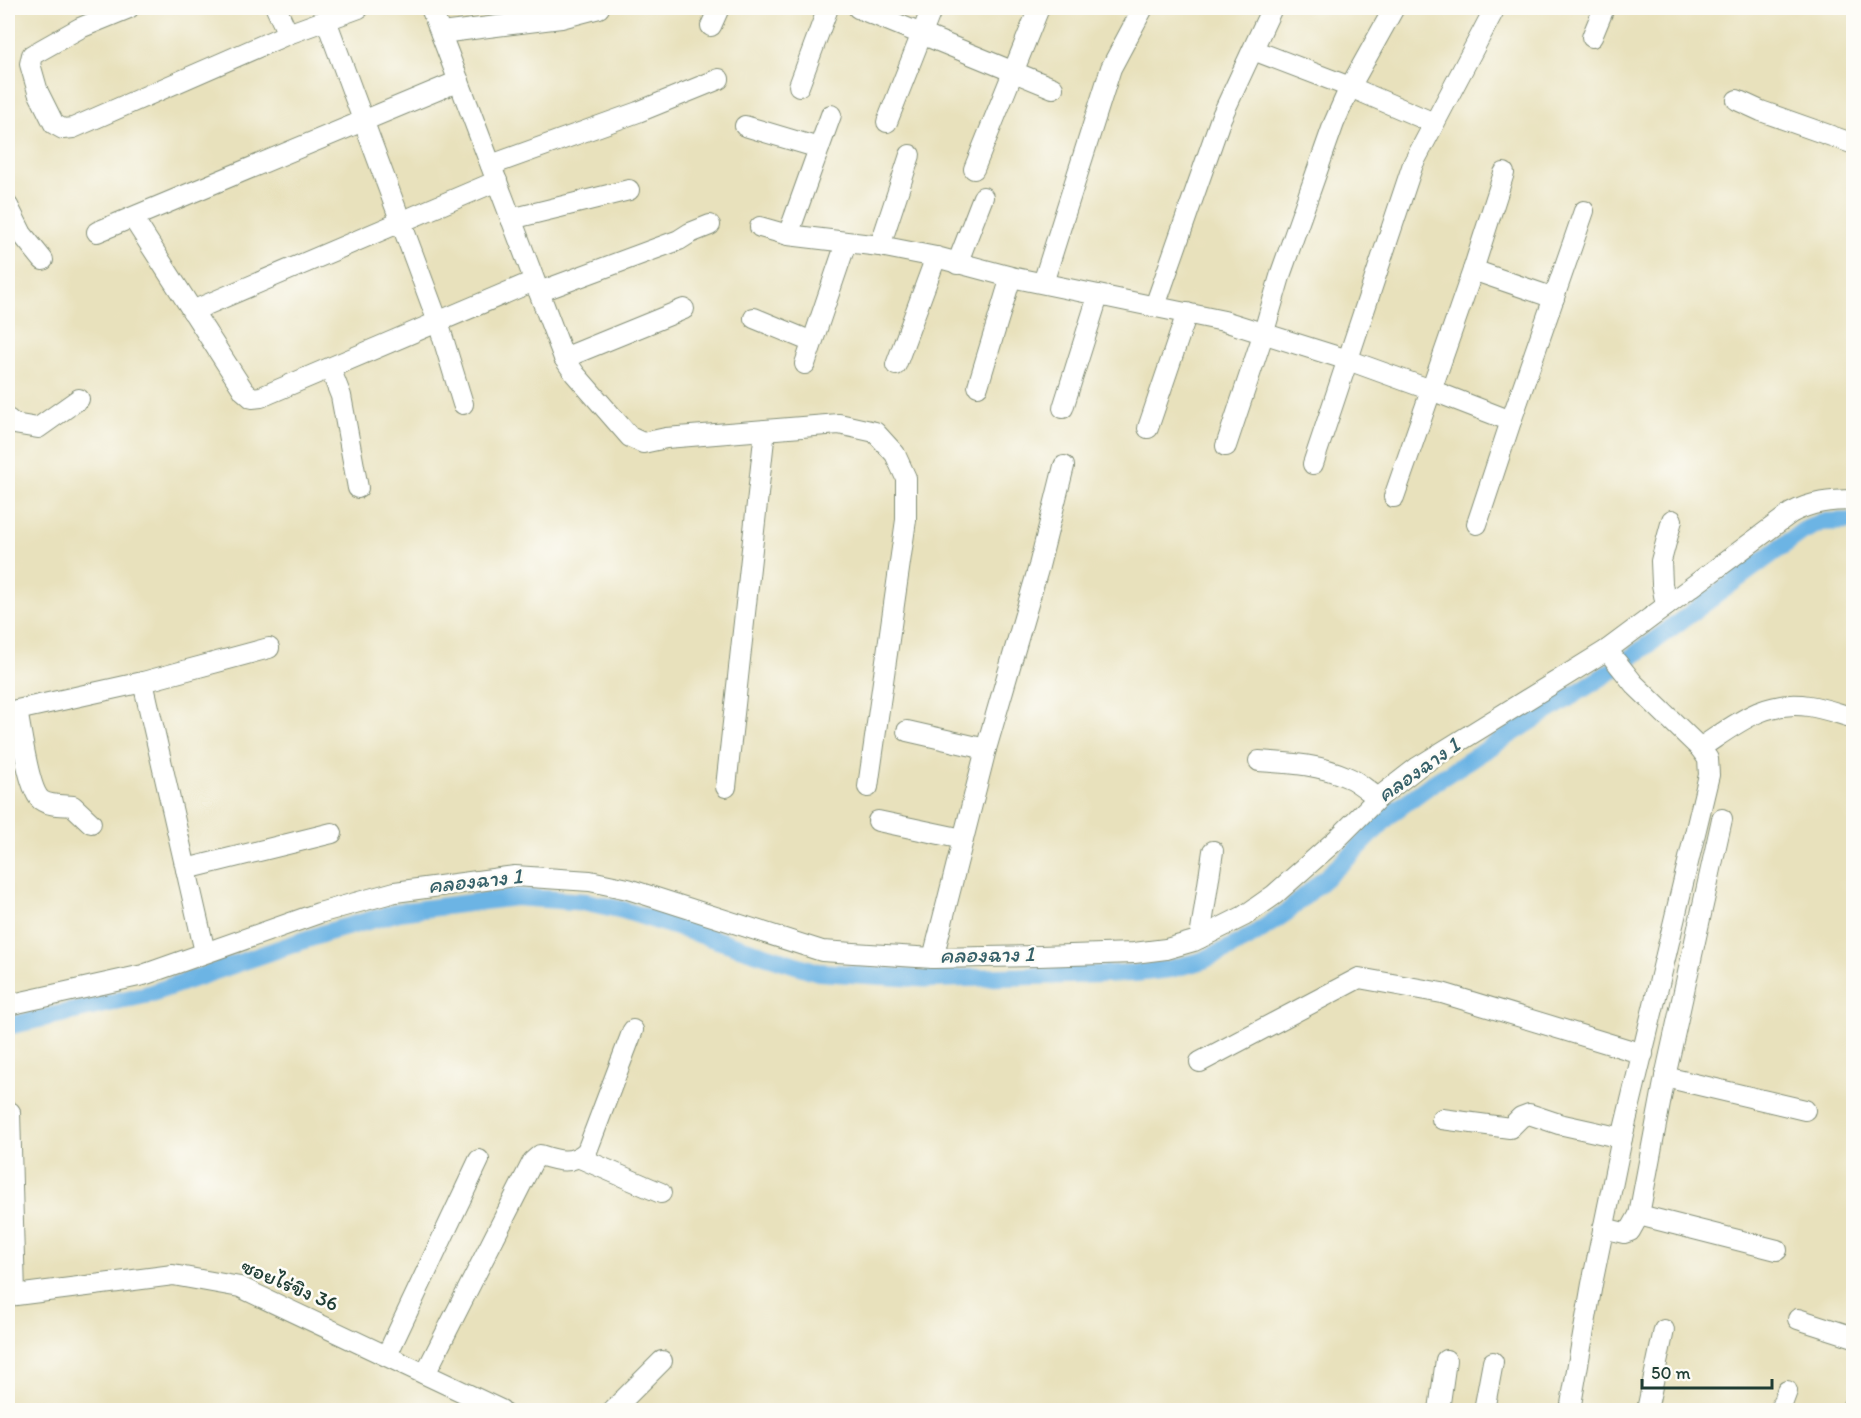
<svg xmlns="http://www.w3.org/2000/svg" width="1861" height="1418" font-family="Itim,'Playpen Sans Thai',sans-serif">
  <rect width="100%" height="100%" fill="#fdfcf7"/>
  <filter id="ink" filterUnits="userSpaceOnUse"><feTurbulence type="fractalNoise" baseFrequency=".0167" numOctaves="2"/><feDisplacementMap in="SourceGraphic" scale="12" xChannelSelector="R" yChannelSelector="G"/><feConvolveMatrix kernelMatrix="1 2 1 2 8 2 1 2 1" color-interpolation-filters="sRGB"/></filter>
  <filter id="wash" filterUnits="userSpaceOnUse"><feTurbulence type="fractalNoise" baseFrequency=".008" numOctaves="4" result="noise"/><feDisplacementMap in="SourceGraphic" scale="24" xChannelSelector="R" yChannelSelector="G"/><feGaussianBlur stdDeviation="1.35" result="paint"/><feColorMatrix in="noise" values="0 0 0 0 0 0 0 0 0 0 0 0 0 0 0 0 0 1.4 0 .05"/><feComposite in="paint" operator="in"/></filter>
  <g filter="url(#wash)">
    <rect width="100%" height="100%" fill="#e8e1bc"/>
    <g fill="none" stroke-linecap="round" stroke-linejoin="round">
      <path stroke="#6cb4e4" stroke-width="18" d="M8 1026 149 994 325 933 399 912 515 897 587 902 623 910 818 972 933 979 1135 973 1170 969 1201 961 1228 949 1255 934 1287 912 1351 855 1392 813 1430 785 1618 667 1803 531 1822 522 1854 521"/>
    </g>
  </g>
  <g filter="url(#ink)">
    <g fill="none" stroke-linecap="round" stroke-linejoin="round">
      <defs>
        <g id="minor">
          <path d="M129 8 80 28 32 55 30 64 38 92 54 124 63 129 73 128 288 34 359 8"/>
          <path d="M276 8 288 34"/>
          <path d="M431 8 564 358 575 374 630 437 643 443 666 438 839 424 875 432 895 454 906 478V520L868 787"/>
          <path d="M858 8 1053 88"/>
          <path d="M326 20 438 322 463 404"/>
          <path d="M711 26 719 8"/>
          <path d="M441 33 561 18 599 8"/>
          <path d="M1592 37 1604 8"/>
          <path d="M1253 50 1350 87 1434 123"/>
          <path d="M799 86 828 8"/>
          <path d="M1737 100 1761 111 1854 144"/>
          <path d="M887 122 932 8"/>
          <path d="M745 126 819 148"/>
          <path d="M491 165 638 112 719 79"/>
          <path d="M974 169 1039 8"/>
          <path d="M8 206 22 234 43 260"/>
          <path d="M133 218 244 391 252 398 261 397 534 281"/>
          <path d="M511 219 629 190"/>
          <path d="M760 227 788 235 880 246 936 257 1011 277 1224 321 1348 360 1431 390 1511 421 1477 524"/>
          <path d="M97 232 459 81"/>
          <path d="M788 235 831 115"/>
          <path d="M880 246 910 155"/>
          <path d="M957 264 983 197"/>
          <path d="M1473 270 1554 298"/>
          <path d="M1043 283 1111 68 1143 8"/>
          <path d="M539 292 679 240 690 233 710 225"/>
          <path d="M1155 306 1221 118 1272 8"/>
          <path d="M192 311 497 181"/>
          <path d="M754 318 812 342"/>
          <path d="M564 358 684 309"/>
          <path d="M805 364 846 243"/>
          <path d="M896 365 936 257"/>
          <path d="M330 368 341 396 358 488"/>
          <path d="M978 386 1011 277"/>
          <path d="M1063 408 1098 296"/>
          <path d="M8 419 14 424 38 428 79 399"/>
          <path d="M1511 421 1584 211"/>
          <path d="M1148 428 1187 313"/>
          <path d="M1226 446 1263 335 1281 273 1334 123 1350 87 1394 8"/>
          <path d="M1313 464 1413 164 1495 8"/>
          <path d="M1394 497 1473 270 1504 173"/>
          <path d="M1666 606 1662 584 1661 561 1672 520"/>
          <path d="M143 682 269 648"/>
          <path d="M17 710C21 729 28 789 41 800 49 806 64 805 73 806L91 823"/>
          <path d="M8 712 143 682 205 952"/>
          <path d="M907 731 986 749"/>
          <path d="M1700 748C1735 725 1764 699 1809 706 1824 708 1839 714 1854 718"/>
          <path d="M1259 761C1289 763 1318 764 1347 777 1358 781 1368 791 1378 798"/>
          <path d="M726 787 765 430"/>
          <path d="M878 821 963 839"/>
          <path d="M186 869 332 833"/>
          <path d="M1200 938 1213 851"/>
          <path d="M933 958 986 749 1039 566 1064 466"/>
          <path d="M8 1005 143 975 319 913 395 892 515 876 590 881 628 889 822 951 933 958 1039 956 1134 953 1166 949 1194 941 1244 916 1274 895 1336 840 1378 798 1418 767 1607 650 1791 513C1811 502 1831 500 1854 500"/>
          <path d="M1200 1062 1359 978 1442 993 1643 1054"/>
          <path d="M1665 1077 1805 1110"/>
          <path d="M10 1112 15 1295"/>
          <path d="M1442 1119 1510 1128 1521 1117 1529 1114 1559 1124 1622 1138"/>
          <path d="M580 1158 661 1193"/>
          <path d="M1639 1215 1777 1250"/>
          <path d="M1603 1228 1624 1233 1630 1231 1639 1215 1665 1077 1722 819"/>
          <path d="M8 1296 173 1275 240 1287 501 1410"/>
          <path d="M1798 1319 1854 1337"/>
          <path d="M387 1355 479 1160"/>
          <path d="M425 1374 533 1161 540 1155C558 1161 572 1165 587 1151L633 1030"/>
          <path d="M613 1410 662 1361"/>
          <path d="M1439 1410 1446 1360"/>
          <path d="M1484 1410 1493 1362"/>
          <path d="M1570 1410 1592 1284 1622 1138 1709 775 1708 759 1700 748 1634 684 1607 650"/>
          <path d="M1647 1410 1664 1330"/>
          <path d="M1780 1410 1787 1391"/>
          <path d="M1851 1410 1854 1404"/>
        </g>
      </defs>
      <use href="#minor" stroke="#848f78" stroke-width="22"/>
      <use href="#minor" stroke="#fff" stroke-width="20"/>
    </g>
  </g>
  <g text-anchor="middle" stroke-width="5" stroke-linejoin="round" paint-order="stroke">
    <g font-size="21" fill="#1f3d34" stroke="#fdfcf7">
      <text transform="translate(290 1285) rotate(23)" y="7">ซอยไร่ขิง 36</text>
    </g>
    <g font-size="22" font-style="italic" fill="#366169" stroke="#fdfcf7">
      <text transform="translate(1418 769) rotate(-35)" y="8">คลองฉาง 1</text>
      <text transform="translate(475 880) rotate(-6)" y="8">คลองฉาง 1</text>
      <text transform="translate(987 954) rotate(-1)" y="8">คลองฉาง 1</text>
    </g>
  </g>
  <rect width="1861" height="1418" fill="none" stroke="#fdfcf7" stroke-width="30"/>
  <path d="M1642 1379v9h130v-9" fill="none" stroke="#1f3d34" stroke-width="3"/>
  <text x="1651" y="1379" font-size="18" fill="#1f3d34" stroke="#fdfcf7" stroke-width="4.5" paint-order="stroke">50 m</text>
</svg>
